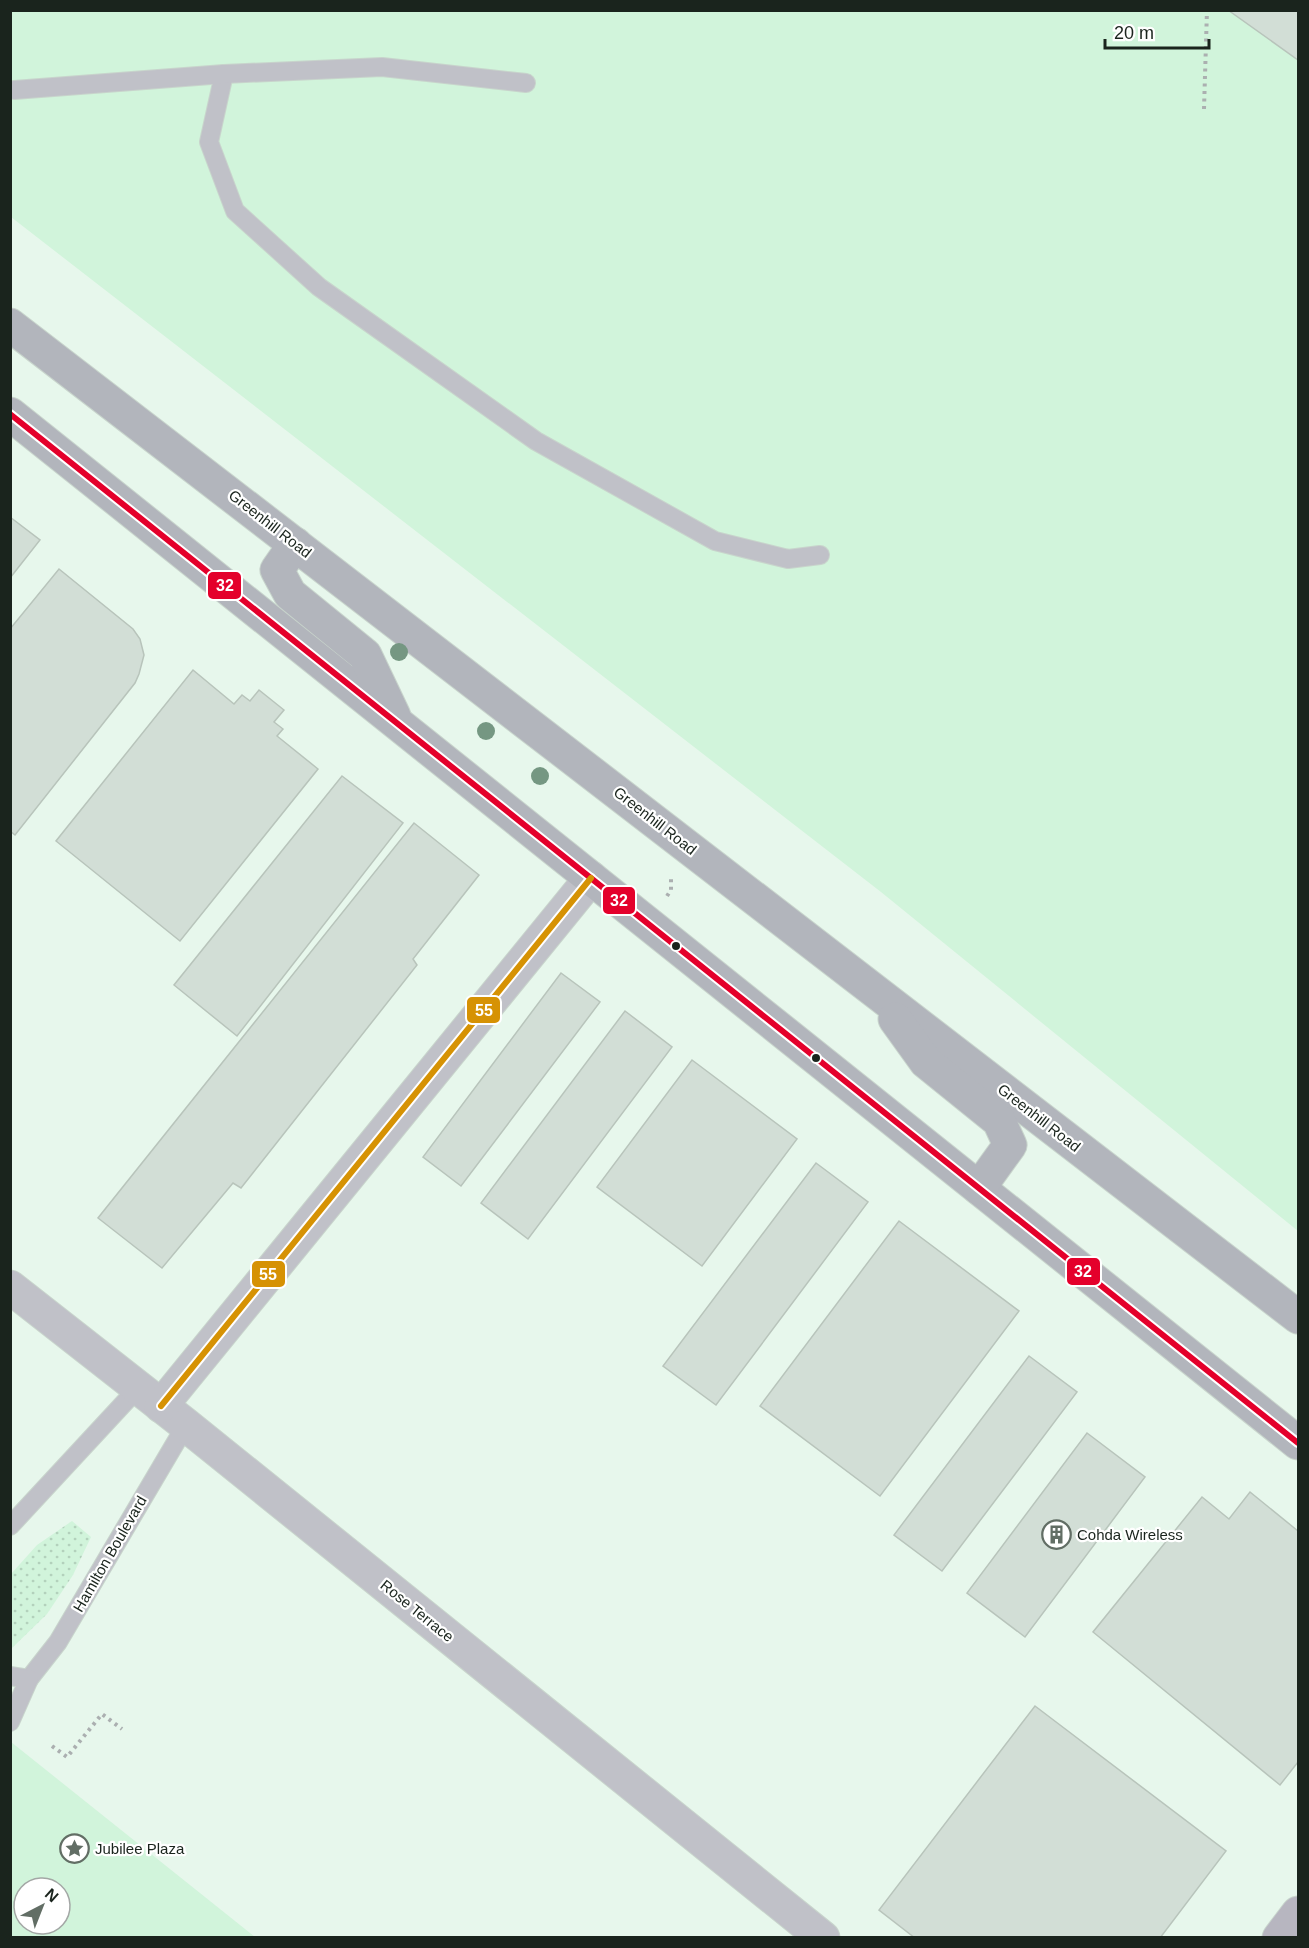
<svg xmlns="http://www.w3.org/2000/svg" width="1309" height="1948" font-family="Helvetica,sans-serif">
  <defs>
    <pattern id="grass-dots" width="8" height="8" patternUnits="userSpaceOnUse" patternTransform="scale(1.5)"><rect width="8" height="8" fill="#d1f4db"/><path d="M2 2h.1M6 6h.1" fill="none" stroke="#b3d1bc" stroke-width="1.8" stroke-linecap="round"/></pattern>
  </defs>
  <rect width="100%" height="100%" fill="#e7f7ec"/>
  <path fill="url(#grass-dots)" d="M72 1521 91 1537 73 1575 47 1614 12 1648 11 1574 37 1545Z"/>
  <g fill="#d1f4db" fill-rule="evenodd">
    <path d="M10 11H1298V1231L881 892 11 217Z"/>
    <path d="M10 1742H11L255 1937H11ZM24 1888H60V1924H24Z"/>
  </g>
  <g fill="#d2ded6" stroke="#b8c4bb" stroke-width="1.5">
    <path d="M1228 10H1298V60Z"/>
    <path d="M10 517 40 540 10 578Z"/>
    <path d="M59 569 133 629 140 639 144 655 139 674 135 683 15 835 10 831V629Z"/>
    <path d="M193 670 234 704 242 695 250 701 259 690 284 710 274 722 283 729 277 736 318 769 180 941 56 841Z"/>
    <path d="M342 776 403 823 237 1036 174 985Z"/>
    <path d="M414 823 479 875 413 959 417 965 241 1188 233 1183 162 1268 98 1218Z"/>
    <path d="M561 973 600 1002 461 1186 423 1157Z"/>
    <path d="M625 1011 672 1047 528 1239 481 1203Z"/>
    <path d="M692 1060 797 1139 702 1266 597 1187Z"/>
    <path d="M816 1163 868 1202 716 1405 663 1366Z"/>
    <path d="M899 1221 1019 1311 880 1496 760 1406Z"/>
    <path d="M1029 1356 1077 1392 942 1571 894 1535Z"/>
    <path d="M1087 1433 1145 1477 1025 1637 967 1593Z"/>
    <path d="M1250 1492 1298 1531V1762L1280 1785 1093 1632 1202 1497 1229 1519Z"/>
    <path d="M1035 1706 1226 1851 1160 1938H915L879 1910Z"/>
  </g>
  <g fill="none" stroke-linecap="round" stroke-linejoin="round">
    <defs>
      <g id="lane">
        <path d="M224 74 209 142 235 211 319 287 536 441 715 541 788 559 820 555"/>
        <path d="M14 90 224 74 382 67 526 83"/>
        <path d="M10 1526 138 1388"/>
        <path d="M10 1676 29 1679 58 1642 186 1425"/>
        <path d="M10 1722 29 1679"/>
      </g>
      <g id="street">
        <path d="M10 1287 186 1425 823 1938"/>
        <path d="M161 1406 591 878"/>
      </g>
      <path id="secondary" d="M1279 1938 1298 1913"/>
      <g id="highway">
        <path d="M10 325 1298 1317"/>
        <path d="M10 414 1298 1443"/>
        <path d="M295 544 277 570 290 594 365 655 394 716"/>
        <path d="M895 1019 926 1062 999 1121 1010 1145 979 1188"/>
      </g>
    </defs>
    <use href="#lane" stroke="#c8d4cc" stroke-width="20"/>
    <use href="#street" stroke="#c8d4cc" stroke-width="35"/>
    <use href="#secondary" stroke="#c8d4cc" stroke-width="35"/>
    <use href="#highway" stroke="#c8d4cc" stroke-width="35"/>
    <g stroke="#abafb0" stroke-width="4" stroke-dasharray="3 4.5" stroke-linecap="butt">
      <path d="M1204 109 1207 10"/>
      <path d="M667 896 671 890V878"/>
      <path d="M52 1746 67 1757 102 1714 122 1729"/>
    </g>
    <use href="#lane" stroke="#c0c1c8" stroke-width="18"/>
    <use href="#street" stroke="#c0c1c8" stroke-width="33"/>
    <use href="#secondary" stroke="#b7b6c0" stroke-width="33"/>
    <use href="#highway" stroke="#b2b5bc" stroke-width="33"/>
    <defs>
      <path id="bus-1" d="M10 414 1298 1443"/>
      <path id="bus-2" d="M161 1406 591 878"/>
    </defs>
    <use href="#bus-1" stroke="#fff" stroke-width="10"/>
    <use href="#bus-2" stroke="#fff" stroke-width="10"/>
    <use href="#bus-1" stroke="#e4002b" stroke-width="6"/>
    <use href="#bus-2" stroke="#d69204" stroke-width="6"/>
  </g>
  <g fill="#759782">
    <circle cx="399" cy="652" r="9"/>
    <circle cx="486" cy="731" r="9"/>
    <circle cx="540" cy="776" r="9"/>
  </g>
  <defs>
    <symbol id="building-ring" viewBox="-11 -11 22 22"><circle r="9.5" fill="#fff" stroke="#626e65" stroke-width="1.5"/><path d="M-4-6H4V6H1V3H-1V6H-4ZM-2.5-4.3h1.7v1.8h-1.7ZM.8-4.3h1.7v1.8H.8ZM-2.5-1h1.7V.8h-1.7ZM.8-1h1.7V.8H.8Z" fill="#626e65"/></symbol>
    <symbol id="sight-ring" viewBox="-11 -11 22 22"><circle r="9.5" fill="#fff" stroke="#626e65" stroke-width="1.5"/><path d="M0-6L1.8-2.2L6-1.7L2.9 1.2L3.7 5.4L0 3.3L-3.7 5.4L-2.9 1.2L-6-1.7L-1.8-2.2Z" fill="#626e65"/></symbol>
  </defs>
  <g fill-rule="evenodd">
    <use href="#building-ring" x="1040" y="1518" width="33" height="33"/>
    <use href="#sight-ring" x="58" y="1832" width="33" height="33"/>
  </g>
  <g fill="#1a241d" stroke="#fff" stroke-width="2">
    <circle cx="676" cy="946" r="5"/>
    <circle cx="816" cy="1058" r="5"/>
  </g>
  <g text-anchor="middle" stroke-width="4.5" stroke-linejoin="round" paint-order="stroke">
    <g font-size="15" fill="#1a241d" stroke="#fff">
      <text transform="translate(270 524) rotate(38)" y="5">Greenhill Road</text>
      <text transform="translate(655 821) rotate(38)" y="5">Greenhill Road</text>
      <text transform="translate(1039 1118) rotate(38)" y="5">Greenhill Road</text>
      <text transform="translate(110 1554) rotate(-60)" y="5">Hamilton Boulevard</text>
      <text transform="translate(417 1611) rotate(39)" y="5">Rose Terrace</text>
    </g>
    <g font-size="15" fill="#1a241d" stroke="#fff" text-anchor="start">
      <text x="1077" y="1540">Cohda Wireless</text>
      <text x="95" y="1854">Jubilee Plaza</text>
    </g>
  </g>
  <g stroke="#fff" stroke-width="2">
    <rect x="207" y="571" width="35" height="29" rx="6" fill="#e4002b"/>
    <rect x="602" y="886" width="34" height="29" rx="6" fill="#e4002b"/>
    <rect x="466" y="996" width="35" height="28" rx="6" fill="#d69204"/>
    <rect x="1066" y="1257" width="35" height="29" rx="6" fill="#e4002b"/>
    <rect x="251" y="1260" width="35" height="28" rx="6" fill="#d69204"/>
  </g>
  <g font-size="16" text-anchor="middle" font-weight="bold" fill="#fff">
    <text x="225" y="591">32</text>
    <text x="619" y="906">32</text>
    <text x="484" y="1016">55</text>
    <text x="1083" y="1277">32</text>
    <text x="268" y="1280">55</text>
  </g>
  <rect width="1309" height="1948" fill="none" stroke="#1a241d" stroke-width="24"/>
  <g transform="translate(42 1906) rotate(42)"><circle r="28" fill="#ffffff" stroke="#a3a7a5" stroke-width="1.5"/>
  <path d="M0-4.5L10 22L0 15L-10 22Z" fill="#626e65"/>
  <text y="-9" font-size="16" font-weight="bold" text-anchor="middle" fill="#1a241d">N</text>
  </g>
  <path d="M1105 39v9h104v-9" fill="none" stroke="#1a241d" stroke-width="3"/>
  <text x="1114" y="39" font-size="18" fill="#1a241d" stroke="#ffffff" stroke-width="4.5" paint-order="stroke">20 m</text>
</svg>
